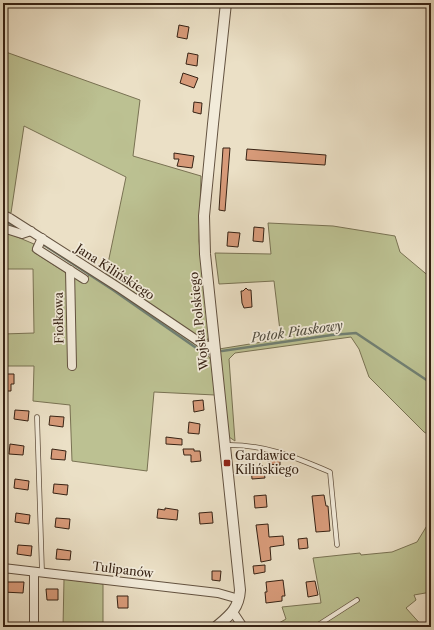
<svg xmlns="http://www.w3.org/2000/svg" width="434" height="630" font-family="'Libre Caslon Text',serif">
  <rect width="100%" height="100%" fill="#ebe0c6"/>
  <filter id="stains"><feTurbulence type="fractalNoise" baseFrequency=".005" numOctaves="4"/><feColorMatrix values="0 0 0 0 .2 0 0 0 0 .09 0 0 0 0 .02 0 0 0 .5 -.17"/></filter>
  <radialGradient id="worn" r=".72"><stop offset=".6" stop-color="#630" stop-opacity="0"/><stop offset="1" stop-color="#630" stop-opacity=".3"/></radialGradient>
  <g fill="#bcc192" stroke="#797253">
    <path d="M3 51 140 100 133 156 201 176 199 241 209 337 207 340 199 338 106 273 126 177 24 126 11 213 3 210Z"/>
    <path d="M268 223 333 226 395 236 400 252 431 278V436L424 432 369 377 359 349 351 337 235 353 229 359 235 441 229 437 219 349 281 339 274 281 219 284 215 253 271 254Z"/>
    <path d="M3 231 34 244 32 251 74 278 77 277 85 282 90 273 121 292 205 351 211 360 215 395 154 392 147 471 72 461 70 405 33 401 34 366H3V334L34 333 33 269H3Z"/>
    <path d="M431 519V592L414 595 416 600 406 608 423 627H272L286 619 282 607 321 603 320 596 313 558 360 553 361 555 392 552 417 542Z"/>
    <path d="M64 579 103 584V627H63Z"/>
  </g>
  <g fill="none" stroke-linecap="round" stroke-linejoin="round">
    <g stroke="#717f72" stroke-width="2.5">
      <path d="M3 220 14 226"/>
      <path d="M44 245 113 290 202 352 208 354"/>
      <path d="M222 351 332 335 356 333 431 383"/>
    </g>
  </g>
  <g fill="#d89b7a" stroke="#362214">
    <path d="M179 25 189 27 187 39 177 37Z"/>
    <path d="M188 53 198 55 197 66 186 64Z"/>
    <path d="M183 73 198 78 194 88 180 83Z"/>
    <path d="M194 102 202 103 201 114 193 112Z"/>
    <path d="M223 148H230L225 211 219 210Z"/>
    <path d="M247 149 326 155 325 165 246 160Z"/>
    <path d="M174 153 194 156 192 168 177 166 179 159H174Z"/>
    <path d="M254 227 264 228 263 242 253 241Z"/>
    <path d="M228 232 240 233 238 247 227 246Z"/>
    <path d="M246 288 248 290H251L252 307 244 308 242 303 241 291H243Z"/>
    <path d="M3 374H14V384H11V391H4Z"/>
    <path d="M203 400 204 410 194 412 193 401Z"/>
    <path d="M15 410 29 411 28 421 14 419Z"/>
    <path d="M50 416 64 417 63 427 49 425Z"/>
    <path d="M189 422 200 424 199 434 188 433Z"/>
    <path d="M166 437 182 439V445L166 444Z"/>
    <path d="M10 444 24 446 23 455 9 454Z"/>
    <path d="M52 449 66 451 65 460 51 459Z"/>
    <path d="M183 449H194V451H200L201 461 191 462V455H184Z"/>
    <path d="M269 456 280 458V465L268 464Z"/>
    <path d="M263 466 265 478 252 479 251 467Z"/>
    <path d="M15 479 29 481 28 490 14 488Z"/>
    <path d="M54 484 68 485 67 495 53 493Z"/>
    <path d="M266 495 267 507 255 508 254 496Z"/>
    <path d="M324 495 326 506H328L330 531 316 532 312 496Z"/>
    <path d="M165 508 178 510 177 520 157 518 158 509 165 510Z"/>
    <path d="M212 512 213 523 200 524 199 513Z"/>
    <path d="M16 513 30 515 29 524 15 522Z"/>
    <path d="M56 518 70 519 69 529 55 527Z"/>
    <path d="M268 524 269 537 283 536 284 545 270 547 271 560 261 562 256 525Z"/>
    <path d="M307 538 308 548 299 549 298 539Z"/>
    <path d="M18 545 32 546 31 556 17 554Z"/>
    <path d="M57 549 71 551 70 560 56 559Z"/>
    <path d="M265 565V572L254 574 253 566Z"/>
    <path d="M212 571H221L220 581 212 580Z"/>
    <path d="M283 580 285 596H282V601L266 603 265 592H267L266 582Z"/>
    <path d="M315 581 318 595 308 597 306 582Z"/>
    <path d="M3 582H24L23 593 3 592Z"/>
    <path d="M46 589H58V600H47Z"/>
    <path d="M117 596H128V608H118Z"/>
  </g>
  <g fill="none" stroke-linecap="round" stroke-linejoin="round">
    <defs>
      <g id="service">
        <path d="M37 417 42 572"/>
        <path d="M225 445C264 444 295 457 330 472L337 545"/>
        <path d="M315 627 357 600"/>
      </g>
      <g id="minor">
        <path d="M3 215 10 218 121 289 204 345 214 347"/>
        <path d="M3 228 22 234 31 231"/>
        <path d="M42 238 37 249 84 279"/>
        <path d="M70 270 72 366"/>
        <path d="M3 568 218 593 239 599"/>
        <path d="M34 572V627"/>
        <path d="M233 612 243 627"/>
      </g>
      <path id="tertiary" d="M216 627C229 616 239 609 240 590L205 254 204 216 213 124 226 3"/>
    </defs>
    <use href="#service" stroke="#635240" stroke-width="5.5"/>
    <use href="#minor" stroke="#635240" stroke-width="10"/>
    <use href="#tertiary" stroke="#635240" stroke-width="12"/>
    <use href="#service" stroke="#f2ebda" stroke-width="4"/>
    <use href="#minor" stroke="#f2ebda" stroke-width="8"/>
    <use href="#tertiary" stroke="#f2ebda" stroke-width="10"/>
  </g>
  <rect fill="#8f2418" stroke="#f2ebda" stroke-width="1.5" x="223" y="459" width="8" height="8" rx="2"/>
  <g text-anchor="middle" stroke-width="3.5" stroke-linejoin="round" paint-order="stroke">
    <g font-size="12" fill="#362214" stroke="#f2ebda">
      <text transform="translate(115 272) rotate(33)" y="4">Jana Kilińskiego</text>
      <text transform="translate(59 318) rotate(-91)" y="4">Fiołkowa</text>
      <text transform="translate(199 321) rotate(-96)" y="4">Wojska Polskiego</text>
      <text transform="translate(123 570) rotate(7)" y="4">Tulipanów</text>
    </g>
    <g font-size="12" fill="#362214" stroke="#f2ebda" text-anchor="start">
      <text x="235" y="460">Gardawice<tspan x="235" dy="14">Kilińskiego</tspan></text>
    </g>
    <g font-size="13" font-style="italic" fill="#545043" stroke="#f2ebda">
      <text transform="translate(297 331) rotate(-8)" y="5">Potok Piaskowy</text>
    </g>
  </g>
  <rect width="434" height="630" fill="none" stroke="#ebe0c6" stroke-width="16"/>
  <rect x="4" y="4" width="426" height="622" fill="none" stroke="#362214" stroke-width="2"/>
  <rect x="8" y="8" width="418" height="614" fill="none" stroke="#362214"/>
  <rect width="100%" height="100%" filter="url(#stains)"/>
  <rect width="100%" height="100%" fill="url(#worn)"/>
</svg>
